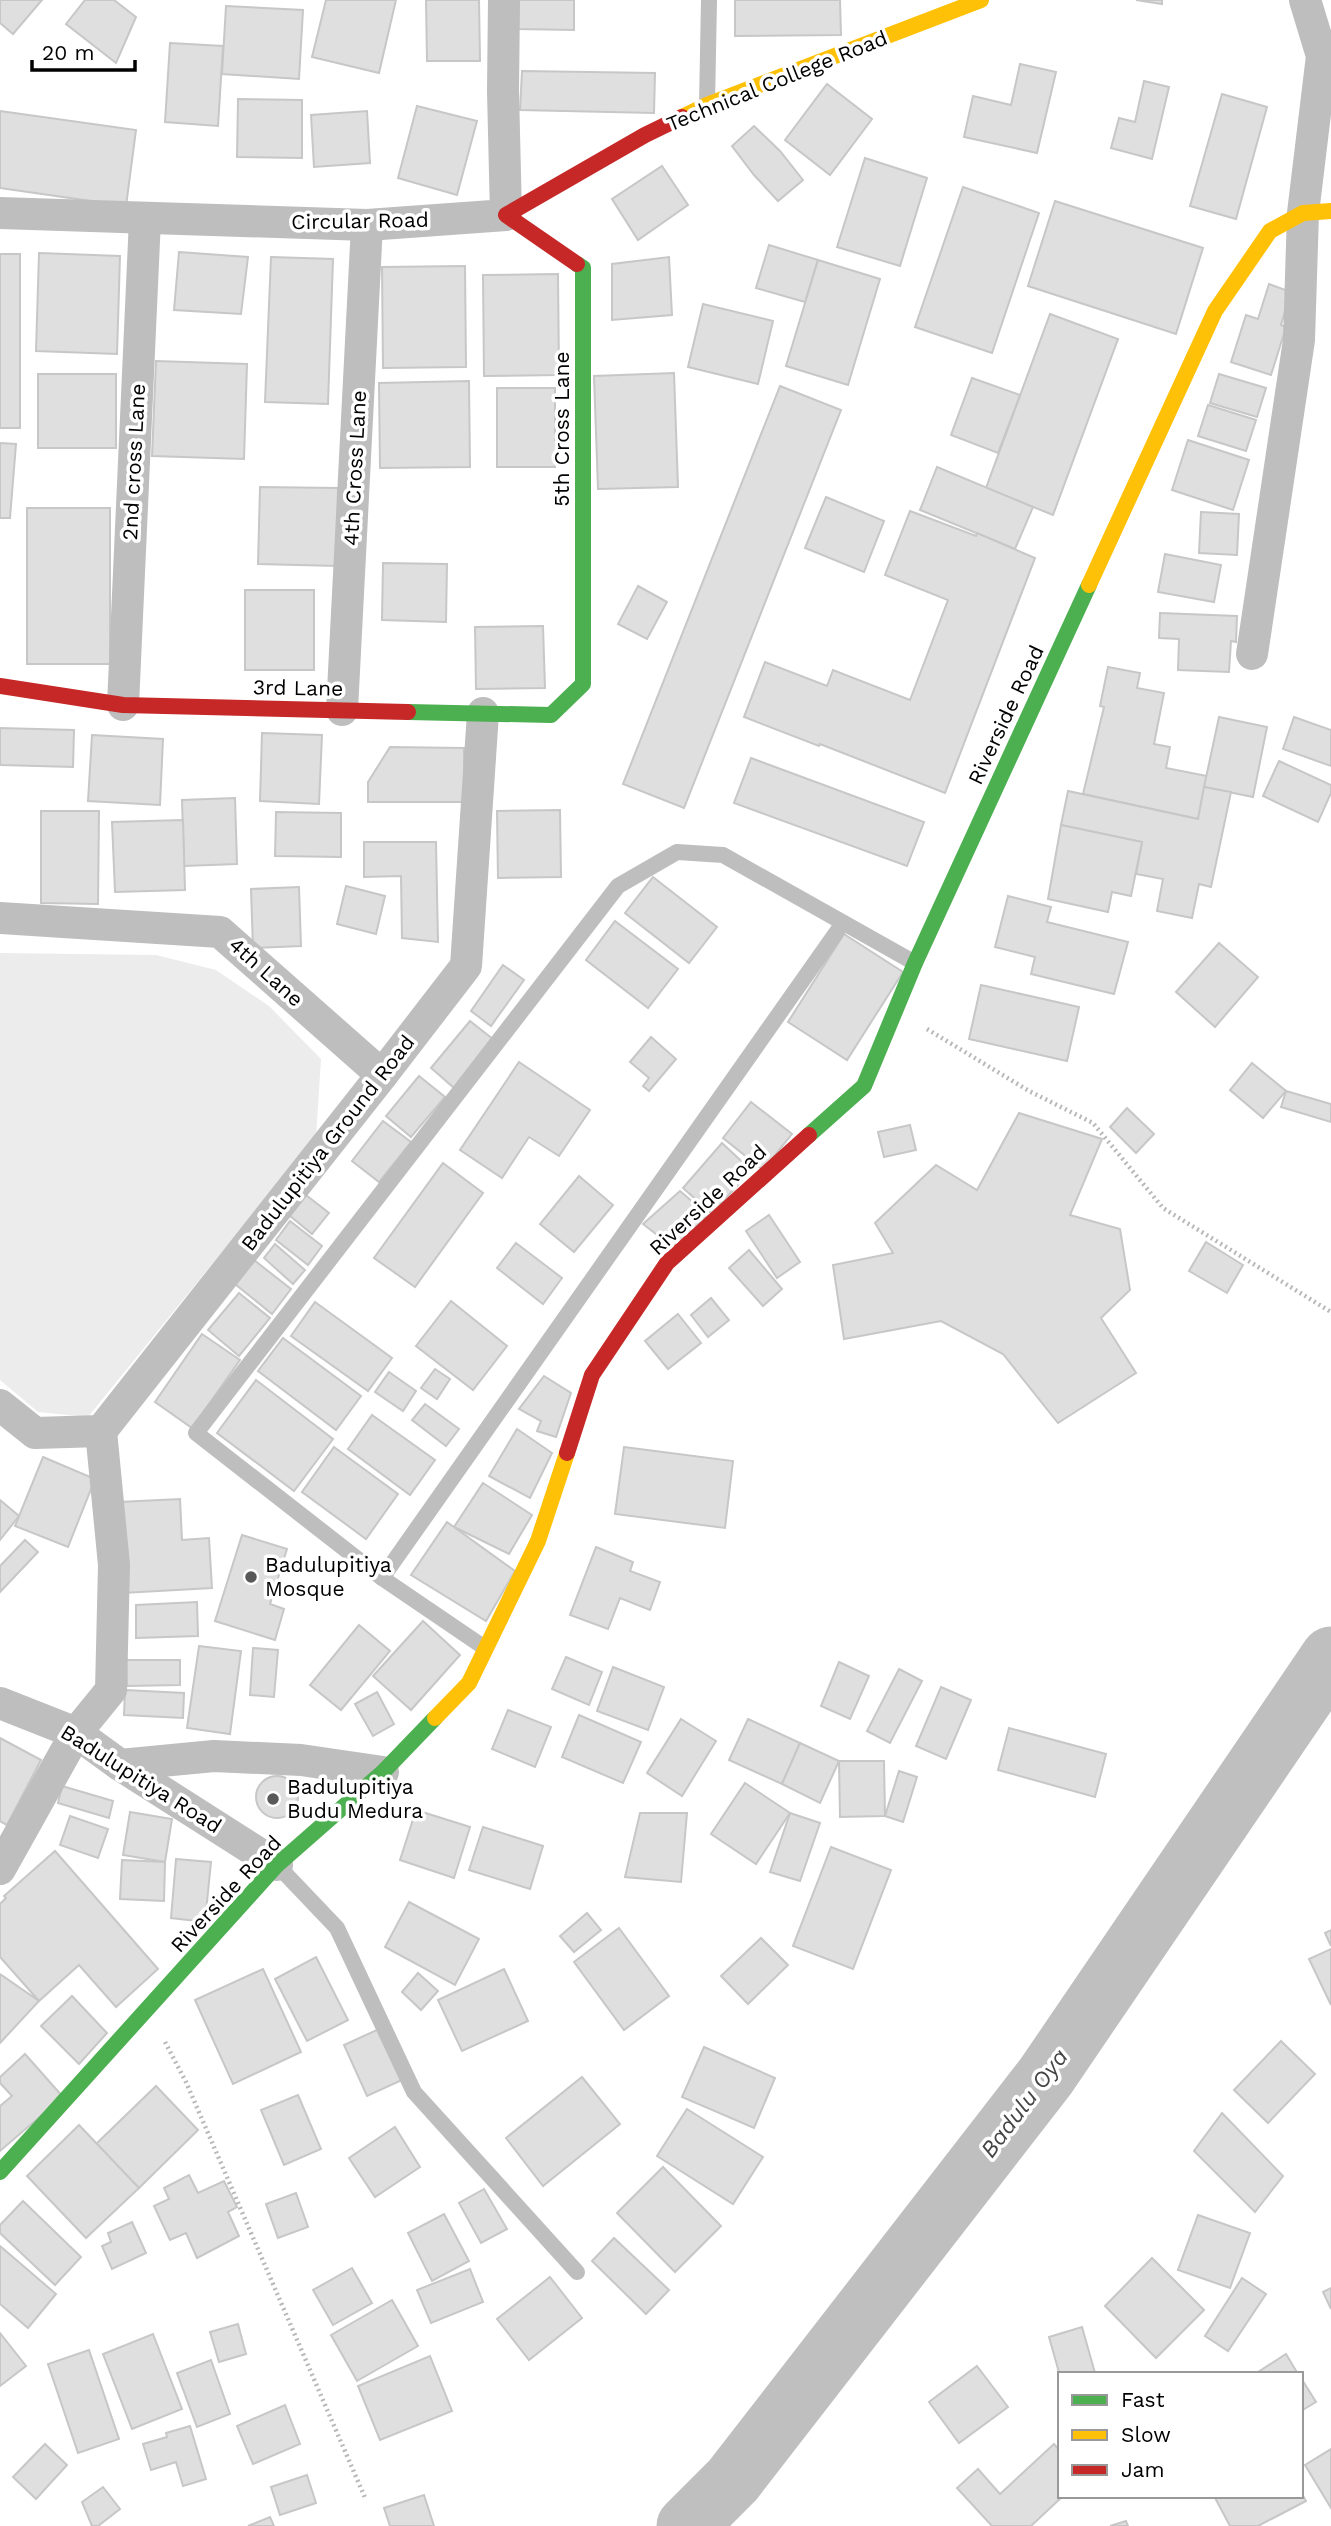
<svg xmlns="http://www.w3.org/2000/svg" width="1331" height="2526" font-family="'Work Sans',sans-serif">
  <rect width="100%" height="100%" fill="#fff"/>
  <path fill="#ececec" d="M0 953 156 955 216 970 269 1006 321 1059 316 1136 88 1417 38 1412 0 1380Z"/>
  <g fill="none" stroke-linecap="round" stroke-linejoin="round">
    <path stroke="#bfbfbf" stroke-width="61" d="M687 2526 733 2480 1046 2076 1331 1657"/>
  </g>
  <g fill="#dfdfdf" stroke="#c7c7c7" stroke-width="2">
    <path d="M0 0H42L13 34 0 23Z"/>
    <path d="M85 0H114L136 17 116 63 66 24Z"/>
    <path d="M326 0H396L379 73 312 57Z"/>
    <path d="M426 0H479L480 61H427Z"/>
    <path d="M518 0H574V30L517 29Z"/>
    <path d="M735 0H840L841 35 735 36Z"/>
    <path d="M1136 0H1162V4Z"/>
    <path d="M226 6 303 10 299 79 222 74Z"/>
    <path d="M170 43 223 46 218 126 165 122Z"/>
    <path d="M1020 64 1056 72 1037 153 964 137 973 96 1011 105Z"/>
    <path d="M522 71 655 73 654 113 520 110Z"/>
    <path d="M1144 81 1169 87 1152 159 1111 148 1119 118 1135 122Z"/>
    <path d="M827 84 872 119 830 175 785 140Z"/>
    <path d="M1222 94 1267 107 1236 219 1190 206Z"/>
    <path d="M238 99 302 100V158L237 157Z"/>
    <path d="M417 106 477 121 457 195 398 178Z"/>
    <path d="M0 111 136 130 126 206 0 188Z"/>
    <path d="M367 111 370 163 314 167 311 115Z"/>
    <path d="M754 126 780 151 803 180 778 201 754 175 732 146Z"/>
    <path d="M865 158 927 178 900 266 837 247Z"/>
    <path d="M662 166 688 205 638 240 612 199Z"/>
    <path d="M963 187 1039 213 992 353 915 327Z"/>
    <path d="M1055 201 1203 248 1176 334 1028 286Z"/>
    <path d="M769 245 818 260 805 302 756 288Z"/>
    <path d="M179 252 248 257 241 314 174 310Z"/>
    <path d="M39 253 120 256 117 354 36 351Z"/>
    <rect x="0" y="254" width="20" height="174"/>
    <path d="M271 257 333 259 328 404 265 402Z"/>
    <path d="M669 257 672 315 612 320V264Z"/>
    <path d="M818 260 880 279 848 385 786 366Z"/>
    <path d="M465 266 466 367 383 368 382 267Z"/>
    <path d="M558 274 559 375 484 376 483 275Z"/>
    <path d="M1269 284 1291 292 1281 325 1286 327 1271 375 1231 362 1246 315 1258 319Z"/>
    <path d="M703 304 773 321 758 384 688 367Z"/>
    <path d="M1050 314 1118 339 1053 515 986 488Z"/>
    <path d="M156 361 247 364 244 459 152 456Z"/>
    <path d="M674 373 678 487 598 489 594 376Z"/>
    <rect x="38" y="374" width="78" height="74"/>
    <path d="M1219 374 1266 388 1257 417 1210 403Z"/>
    <path d="M972 378 1020 395 998 453 951 435Z"/>
    <path d="M469 381 470 467 380 468 379 383Z"/>
    <path d="M780 386 841 410 684 808 623 784Z"/>
    <rect x="497" y="388" width="58" height="79"/>
    <path d="M1208 405 1256 420 1246 451 1198 436Z"/>
    <path d="M1188 440 1249 460 1233 510 1172 490Z"/>
    <path d="M0 443 16 444 10 518H0Z"/>
    <path d="M937 467 1033 507 1015 549 920 510Z"/>
    <path d="M260 487 338 488 337 566 258 564Z"/>
    <path d="M826 497 884 521 864 572 805 548Z"/>
    <rect x="27" y="508" width="83" height="156"/>
    <path d="M910 511 976 536 977 533 1035 558 945 793 820 744 819 746 744 717 765 662 827 686 833 670 910 700 948 600 885 575Z"/>
    <path d="M1201 512 1239 514 1237 555 1199 553Z"/>
    <path d="M1165 554 1221 565 1214 602 1158 592Z"/>
    <path d="M383 563 447 564 446 622 382 620Z"/>
    <path d="M638 586 667 602 647 639 618 624Z"/>
    <rect x="245" y="590" width="69" height="80"/>
    <path d="M1160 613 1237 616 1236 642 1231 641 1229 672 1178 670 1179 639 1159 638Z"/>
    <path d="M543 626 545 688 476 689 475 627Z"/>
    <path d="M1108 667 1140 673 1137 688 1164 693 1154 744 1170 747 1166 768 1207 776 1198 819 1083 794 1104 707 1100 706Z"/>
    <path d="M1219 717 1267 727 1253 797 1204 787Z"/>
    <path d="M1294 717 1331 730V766L1283 749Z"/>
    <path d="M0 728 74 730 73 767 0 765Z"/>
    <path d="M262 733 322 735 319 804 260 801Z"/>
    <path d="M92 735 163 739 160 805 88 801Z"/>
    <path d="M390 747 464 748V802H368V782Z"/>
    <path d="M751 758 924 822 907 866 734 803Z"/>
    <path d="M1279 761 1331 785V793L1318 822 1263 796Z"/>
    <path d="M1204 787 1231 792 1211 887 1199 884 1192 918 1157 911 1163 879 1136 874 1142 842 1061 825 1068 791 1198 819Z"/>
    <path d="M235 798 237 864 184 866 182 800Z"/>
    <path d="M560 810 561 877 498 878 497 811Z"/>
    <path d="M41 811H99L98 904 41 903Z"/>
    <path d="M276 812 341 813V857L275 856Z"/>
    <path d="M183 820 185 890 115 892 112 822Z"/>
    <path d="M1061 825 1142 842 1131 896 1112 892 1108 912 1048 899Z"/>
    <path d="M364 842H436L438 942 402 938 401 876 364 877Z"/>
    <path d="M653 877 717 927 689 963 625 913Z"/>
    <path d="M346 886 385 896 376 934 337 924Z"/>
    <path d="M299 887 301 946 253 948 251 889Z"/>
    <path d="M1008 896 1051 907 1047 922 1128 942 1114 994 1031 974 1035 957 995 947Z"/>
    <path d="M615 921 678 969 648 1008 586 960Z"/>
    <path d="M844 934 903 972 847 1060 788 1022Z"/>
    <path d="M1219 943 1258 977 1215 1027 1176 992Z"/>
    <path d="M503 965 524 980 491 1026 471 1011Z"/>
    <path d="M981 985 1079 1007 1067 1061 969 1039Z"/>
    <path d="M470 1021 494 1040 454 1088 431 1068Z"/>
    <path d="M651 1037 676 1059 649 1091 643 1086 649 1078 630 1062Z"/>
    <path d="M519 1062 590 1110 559 1156 529 1137 502 1178 460 1150Z"/>
    <path d="M1252 1063 1286 1091 1263 1118 1230 1090Z"/>
    <path d="M419 1076 445 1097 411 1137 386 1116Z"/>
    <path d="M1286 1091 1331 1104V1122L1281 1107Z"/>
    <path d="M751 1102 792 1134 763 1170 723 1138Z"/>
    <path d="M1127 1108 1154 1134 1136 1153 1110 1127Z"/>
    <path d="M1019 1113 1102 1139 1070 1215 1120 1229 1130 1290 1101 1318 1136 1373 1058 1423 1003 1354 941 1321 844 1339 833 1265 893 1253 875 1223 936 1165 977 1190Z"/>
    <path d="M383 1121 411 1142 379 1182 352 1161Z"/>
    <path d="M910 1125 916 1150 884 1157 878 1132Z"/>
    <path d="M722 1143 751 1170 712 1214 683 1188Z"/>
    <path d="M443 1163 483 1193 415 1287 374 1258Z"/>
    <path d="M579 1176 613 1205 574 1252 540 1224Z"/>
    <path d="M680 1191 708 1215 675 1249 643 1224Z"/>
    <path d="M306 1195 329 1213 312 1234 289 1215Z"/>
    <path d="M769 1215 800 1262 777 1278 746 1231Z"/>
    <path d="M290 1221 322 1246 308 1265 276 1240Z"/>
    <path d="M1206 1242 1243 1265 1227 1293 1189 1271Z"/>
    <path d="M516 1243 562 1278 543 1304 497 1268Z"/>
    <path d="M275 1244 305 1270 293 1284 264 1258Z"/>
    <path d="M749 1250 782 1289 763 1306 729 1268Z"/>
    <path d="M254 1260 291 1289 272 1314 235 1284Z"/>
    <path d="M239 1293 270 1318 239 1356 208 1330Z"/>
    <path d="M711 1298 729 1320 708 1337 691 1315Z"/>
    <path d="M451 1301 507 1346 473 1390 416 1346Z"/>
    <path d="M315 1302 392 1358 368 1391 291 1336Z"/>
    <path d="M678 1314 701 1343 668 1369 645 1341Z"/>
    <path d="M202 1334 240 1360 192 1428 155 1402Z"/>
    <path d="M283 1338 361 1396 336 1430 258 1371Z"/>
    <path d="M435 1369 450 1379 437 1399 421 1388Z"/>
    <path d="M389 1372 416 1391 403 1411 375 1392Z"/>
    <path d="M544 1376 571 1393 556 1437 537 1431 541 1421 519 1409Z"/>
    <path d="M256 1380 333 1439 294 1491 217 1433Z"/>
    <path d="M425 1404 459 1429 446 1446 412 1420Z"/>
    <path d="M372 1415 435 1460 410 1495 348 1449Z"/>
    <path d="M517 1429 552 1453 530 1498 489 1476Z"/>
    <path d="M334 1447 398 1494 366 1539 302 1492Z"/>
    <path d="M624 1447 733 1461 725 1528 615 1514Z"/>
    <path d="M43 1457 95 1479 68 1547 15 1526Z"/>
    <path d="M483 1483 532 1515 509 1554 454 1527Z"/>
    <path d="M180 1499 182 1540 209 1538 212 1588 123 1593 119 1502Z"/>
    <path d="M0 1500 19 1516 0 1540Z"/>
    <path d="M447 1522 515 1571 486 1621 411 1575Z"/>
    <path d="M242 1535 287 1549 270 1604 284 1609 275 1640 215 1621Z"/>
    <path d="M25 1540 38 1552 0 1592V1566Z"/>
    <path d="M596 1547 633 1562 630 1571 660 1582 650 1610 620 1598 608 1629 570 1615Z"/>
    <path d="M197 1602 198 1636 136 1638V1605Z"/>
    <path d="M423 1621 460 1655 411 1710 373 1676Z"/>
    <path d="M359 1625 390 1651 341 1710 310 1685Z"/>
    <path d="M199 1646 241 1651 230 1734 187 1728Z"/>
    <path d="M253 1648 278 1650 274 1697 250 1695Z"/>
    <path d="M566 1657 602 1672 589 1705 552 1689Z"/>
    <path d="M126 1660H180V1685L127 1686Z"/>
    <path d="M839 1662 869 1676 850 1719 821 1706Z"/>
    <path d="M613 1667 664 1687 648 1730 597 1711Z"/>
    <path d="M899 1669 922 1681 890 1743 867 1731Z"/>
    <path d="M941 1687 971 1700 946 1759 916 1746Z"/>
    <path d="M125 1690 184 1693 183 1718 124 1715Z"/>
    <path d="M377 1692 394 1724 373 1736 355 1704Z"/>
    <path d="M508 1710 551 1727 535 1767 492 1749Z"/>
    <path d="M579 1715 641 1742 623 1783 562 1757Z"/>
    <path d="M681 1719 716 1741 682 1796 647 1773Z"/>
    <path d="M748 1719 800 1743 782 1784 729 1760Z"/>
    <path d="M1009 1728 1106 1754 1095 1797 998 1770Z"/>
    <path d="M0 1738 41 1760 7 1825 0 1821Z"/>
    <path d="M800 1743 839 1761 820 1803 782 1784Z"/>
    <path d="M839 1761H884L885 1816 840 1817Z"/>
    <path d="M899 1771 917 1777 903 1822 885 1816Z"/>
    <circle cx="277" cy="1797" r="21"/>
    <path d="M745 1783 790 1813 756 1864 711 1834Z"/>
    <path d="M62 1786 113 1801 109 1818 58 1803Z"/>
    <path d="M416 1810 470 1827 454 1878 400 1860Z"/>
    <path d="M130 1812 172 1819 165 1862 123 1855Z"/>
    <path d="M640 1813H687L681 1882 625 1877Z"/>
    <path d="M790 1813 820 1823 800 1881 770 1872Z"/>
    <path d="M70 1816 108 1829 98 1858 60 1845Z"/>
    <path d="M483 1827 543 1846 530 1889 469 1870Z"/>
    <path d="M831 1847 891 1870 853 1969 793 1946Z"/>
    <path d="M55 1851 158 1969 116 2007 79 1965 39 2001 0 1957V1904L6 1898 4 1896Z"/>
    <path d="M176 1859 211 1862 205 1922 171 1918Z"/>
    <path d="M122 1860 165 1862 164 1901 120 1899Z"/>
    <path d="M409 1902 479 1939 455 1985 385 1947Z"/>
    <path d="M587 1913 601 1930 574 1952 560 1936Z"/>
    <path d="M619 1928 669 1996 624 2030 574 1962Z"/>
    <path d="M1331 1930V1946L1325 1933Z"/>
    <path d="M761 1938 788 1965 748 2004 721 1976Z"/>
    <path d="M1331 1949V2005L1309 1959Z"/>
    <path d="M316 1957 348 2020 307 2041 275 1979Z"/>
    <path d="M263 1969 301 2052 233 2084 195 2000Z"/>
    <path d="M504 1969 528 2021 462 2051 438 2000Z"/>
    <path d="M418 1973 438 1991 421 2010 402 1992Z"/>
    <path d="M0 1974 39 2001 0 2043Z"/>
    <path d="M72 1996 107 2033 79 2064 41 2026Z"/>
    <path d="M379 2029 402 2080 367 2096 344 2045Z"/>
    <path d="M1281 2041 1315 2074 1268 2123 1234 2090Z"/>
    <path d="M704 2047 775 2078 754 2128 682 2097Z"/>
    <path d="M25 2054 63 2097 0 2151V2106L12 2096 0 2083V2077Z"/>
    <path d="M582 2077 620 2124 543 2186 506 2138Z"/>
    <path d="M156 2086 198 2130 139 2188 96 2144Z"/>
    <path d="M298 2095 321 2149 284 2165 261 2110Z"/>
    <path d="M687 2109 763 2157 733 2204 657 2156Z"/>
    <path d="M1222 2113 1283 2176 1255 2212 1194 2151Z"/>
    <path d="M79 2125 139 2188 86 2238 27 2176Z"/>
    <path d="M395 2127 420 2167 375 2197 349 2158Z"/>
    <path d="M663 2167 721 2226 675 2272 617 2213Z"/>
    <path d="M189 2175 198 2193 224 2181 237 2207 228 2212 239 2236 197 2258 186 2233 170 2240 154 2206 169 2199 164 2188Z"/>
    <path d="M484 2189 507 2229 481 2243 459 2203Z"/>
    <path d="M296 2193 308 2227 278 2238 266 2204Z"/>
    <path d="M23 2201 81 2257 55 2285 0 2233V2225Z"/>
    <path d="M444 2214 469 2261 432 2281 408 2233Z"/>
    <path d="M1198 2215 1250 2233 1230 2288 1178 2270Z"/>
    <path d="M132 2222 146 2253 112 2269 102 2246 111 2242 108 2233Z"/>
    <path d="M614 2238 669 2290 646 2314 592 2261Z"/>
    <path d="M0 2246 56 2294 28 2328 0 2304Z"/>
    <path d="M1152 2258 1204 2310 1156 2358 1105 2306Z"/>
    <path d="M352 2268 372 2303 333 2325 313 2290Z"/>
    <path d="M470 2269 483 2302 431 2323 417 2290Z"/>
    <path d="M550 2277 582 2318 529 2360 497 2319Z"/>
    <path d="M1242 2278 1266 2294 1228 2351 1205 2336Z"/>
    <path d="M1331 2288V2309L1323 2292Z"/>
    <path d="M392 2300 418 2346 357 2381 331 2335Z"/>
    <path d="M238 2324 246 2354 219 2362 210 2332Z"/>
    <path d="M1082 2327 1095 2373 1060 2374V2376L1049 2337Z"/>
    <path d="M0 2333 26 2366 0 2386Z"/>
    <path d="M153 2334 182 2409 132 2429 103 2354Z"/>
    <path d="M89 2350 119 2439 78 2453 48 2364Z"/>
    <path d="M1286 2354 1298 2374H1255Z"/>
    <path d="M430 2356 452 2411 380 2440 358 2386Z"/>
    <path d="M211 2360 230 2414 197 2427 177 2373Z"/>
    <path d="M977 2366 1008 2407 959 2443 929 2402Z"/>
    <path d="M1301 2378 1316 2402 1301 2411Z"/>
    <path d="M285 2405 300 2444 253 2464 237 2426Z"/>
    <path d="M190 2426 206 2479 183 2486 176 2462 151 2470 143 2444 167 2437 166 2433Z"/>
    <path d="M45 2444 67 2465 36 2499 13 2477Z"/>
    <path d="M1054 2444 1060 2451V2496H1063L1031 2526H992L957 2488 978 2469 1000 2494Z"/>
    <path d="M1331 2449V2508L1305 2465Z"/>
    <path d="M307 2475 316 2503 280 2515 271 2487Z"/>
    <path d="M103 2487 120 2509 98 2526H92L82 2502Z"/>
    <path d="M1301 2492 1306 2501 1258 2526H1230L1214 2496H1301Z"/>
    <path d="M424 2495 434 2526H390L384 2508Z"/>
    <path d="M270 2517 274 2526H248Z"/>
    <path d="M1126 2521 1128 2526H1110Z"/>
  </g>
  <g fill="none" stroke-linecap="round" stroke-linejoin="round">
    <g stroke="#b9b9b9" stroke-width="4.5" stroke-dasharray="2 3.5" stroke-linecap="butt">
      <path d="M927 1029 1029 1091 1093 1123 1163 1208 1331 1312"/>
      <path d="M165 2042 186 2082 366 2500"/>
    </g>
    <g stroke="#bebebe" stroke-width="16">
      <path d="M707 105 709 0"/>
      <path d="M382 1578 843 923"/>
      <path d="M485 1648 382 1578 196 1433 618 886 677 852 723 855 915 963"/>
      <path d="M277 1865 337 1928 414 2092 577 2272"/>
    </g>
    <g stroke="#bebebe" stroke-width="32">
      <path d="M0 213 367 225 506 215 503 91 504 0"/>
      <path d="M1252 654 1299 340 1303 213 1322 56 1305 0"/>
      <path d="M123 705 145 219"/>
      <path d="M342 710 367 225"/>
      <path d="M0 918 220 932 382 1075"/>
      <path d="M0 1405 35 1433 101 1431 382 1075 466 966 483 713"/>
      <path d="M0 1703 76 1733 120 1765 277 1865"/>
      <path d="M120 1765 214 1756 301 1760 383 1772"/>
      <path d="M0 1869 76 1733 111 1690 114 1565 101 1431"/>
    </g>
    <g stroke="#4caf50" stroke-width="16">
      <path d="M408 712 551 715 583 684V268L577 264"/>
      <path d="M809 1135 864 1086 915 963 1089 585"/>
      <path d="M0 2172 277 1865 383 1772 435 1718"/>
    </g>
    <g stroke="#ffc107" stroke-width="16">
      <path d="M682 117 707 105 981 0"/>
      <path d="M1089 585 1215 311 1270 231 1303 213 1331 211"/>
      <path d="M435 1718 469 1683 538 1541 567 1453"/>
    </g>
    <g stroke="#c62828" stroke-width="16">
      <path d="M577 264 506 215 645 135 682 117"/>
      <path d="M0 686 123 705 408 712"/>
      <path d="M567 1453 592 1375 667 1263 809 1135"/>
    </g>
  </g>
  <g fill="#595959" stroke="#fff" stroke-width="2.5">
    <circle cx="251" cy="1577" r="7"/>
    <circle cx="273" cy="1799" r="7"/>
  </g>
  <g text-anchor="middle" stroke-width="7" stroke-linejoin="round" paint-order="stroke">
    <g font-size="21" fill="#000" stroke="#fff">
      <text transform="translate(777 81) rotate(-22)" y="7">Technical College Road</text>
      <text transform="translate(360 221) rotate(-1)" y="7">Circular Road</text>
      <text transform="translate(562 429) rotate(-90)" y="7">5th Cross Lane</text>
      <text transform="translate(134 462) rotate(-87)" y="7">2nd cross Lane</text>
      <text transform="translate(355 468) rotate(-87)" y="7">4th Cross Lane</text>
      <text transform="translate(298 688) rotate(1)" y="7">3rd Lane</text>
      <text transform="translate(1006 715) rotate(-65)" y="7">Riverside Road</text>
      <text transform="translate(266 972) rotate(42)" y="7">4th Lane</text>
      <text transform="translate(328 1143) rotate(-52)" y="7">Badulupitiya Ground Road</text>
      <text transform="translate(708 1200) rotate(-43)" y="7">Riverside Road</text>
      <text transform="translate(141 1779) rotate(32)" y="7">Badulupitiya Road</text>
      <text transform="translate(226 1894) rotate(-47)" y="7">Riverside Road</text>
    </g>
    <g font-size="21" fill="#000" stroke="#fff" text-anchor="start">
      <text x="265" y="1572">Badulupitiya<tspan x="265" dy="24">Mosque</tspan></text>
      <text x="287" y="1794">Badulupitiya<tspan x="287" dy="24">Budu Medura</tspan></text>
    </g>
    <g font-size="23" font-style="italic" fill="#444" stroke="#fff">
      <text transform="translate(1024 2103) rotate(-53)" y="8">Badulu Oya</text>
    </g>
  </g>
  <rect x="1058" y="2372" width="245" height="126" fill="#ffffff" stroke="#999999" stroke-width="2"/>
  <rect x="1072" y="2395" width="35" height="10" fill="#4caf50" stroke="#999999" stroke-width="2"/>
  <text x="1121" y="2407" font-size="21" fill="#000000">Fast</text>
  <rect x="1072" y="2430" width="35" height="10" fill="#ffc107" stroke="#999999" stroke-width="2"/>
  <text x="1121" y="2442" font-size="21" fill="#000000">Slow</text>
  <rect x="1072" y="2465" width="35" height="10" fill="#c62828" stroke="#999999" stroke-width="2"/>
  <text x="1121" y="2477" font-size="21" fill="#000000">Jam</text>
  <path d="M32 60v10h103v-10" fill="none" stroke="#000000" stroke-width="3.5"/>
  <text x="42" y="60" font-size="21" fill="#000000" stroke="#ffffff" stroke-width="5" paint-order="stroke">20 m</text>
</svg>
